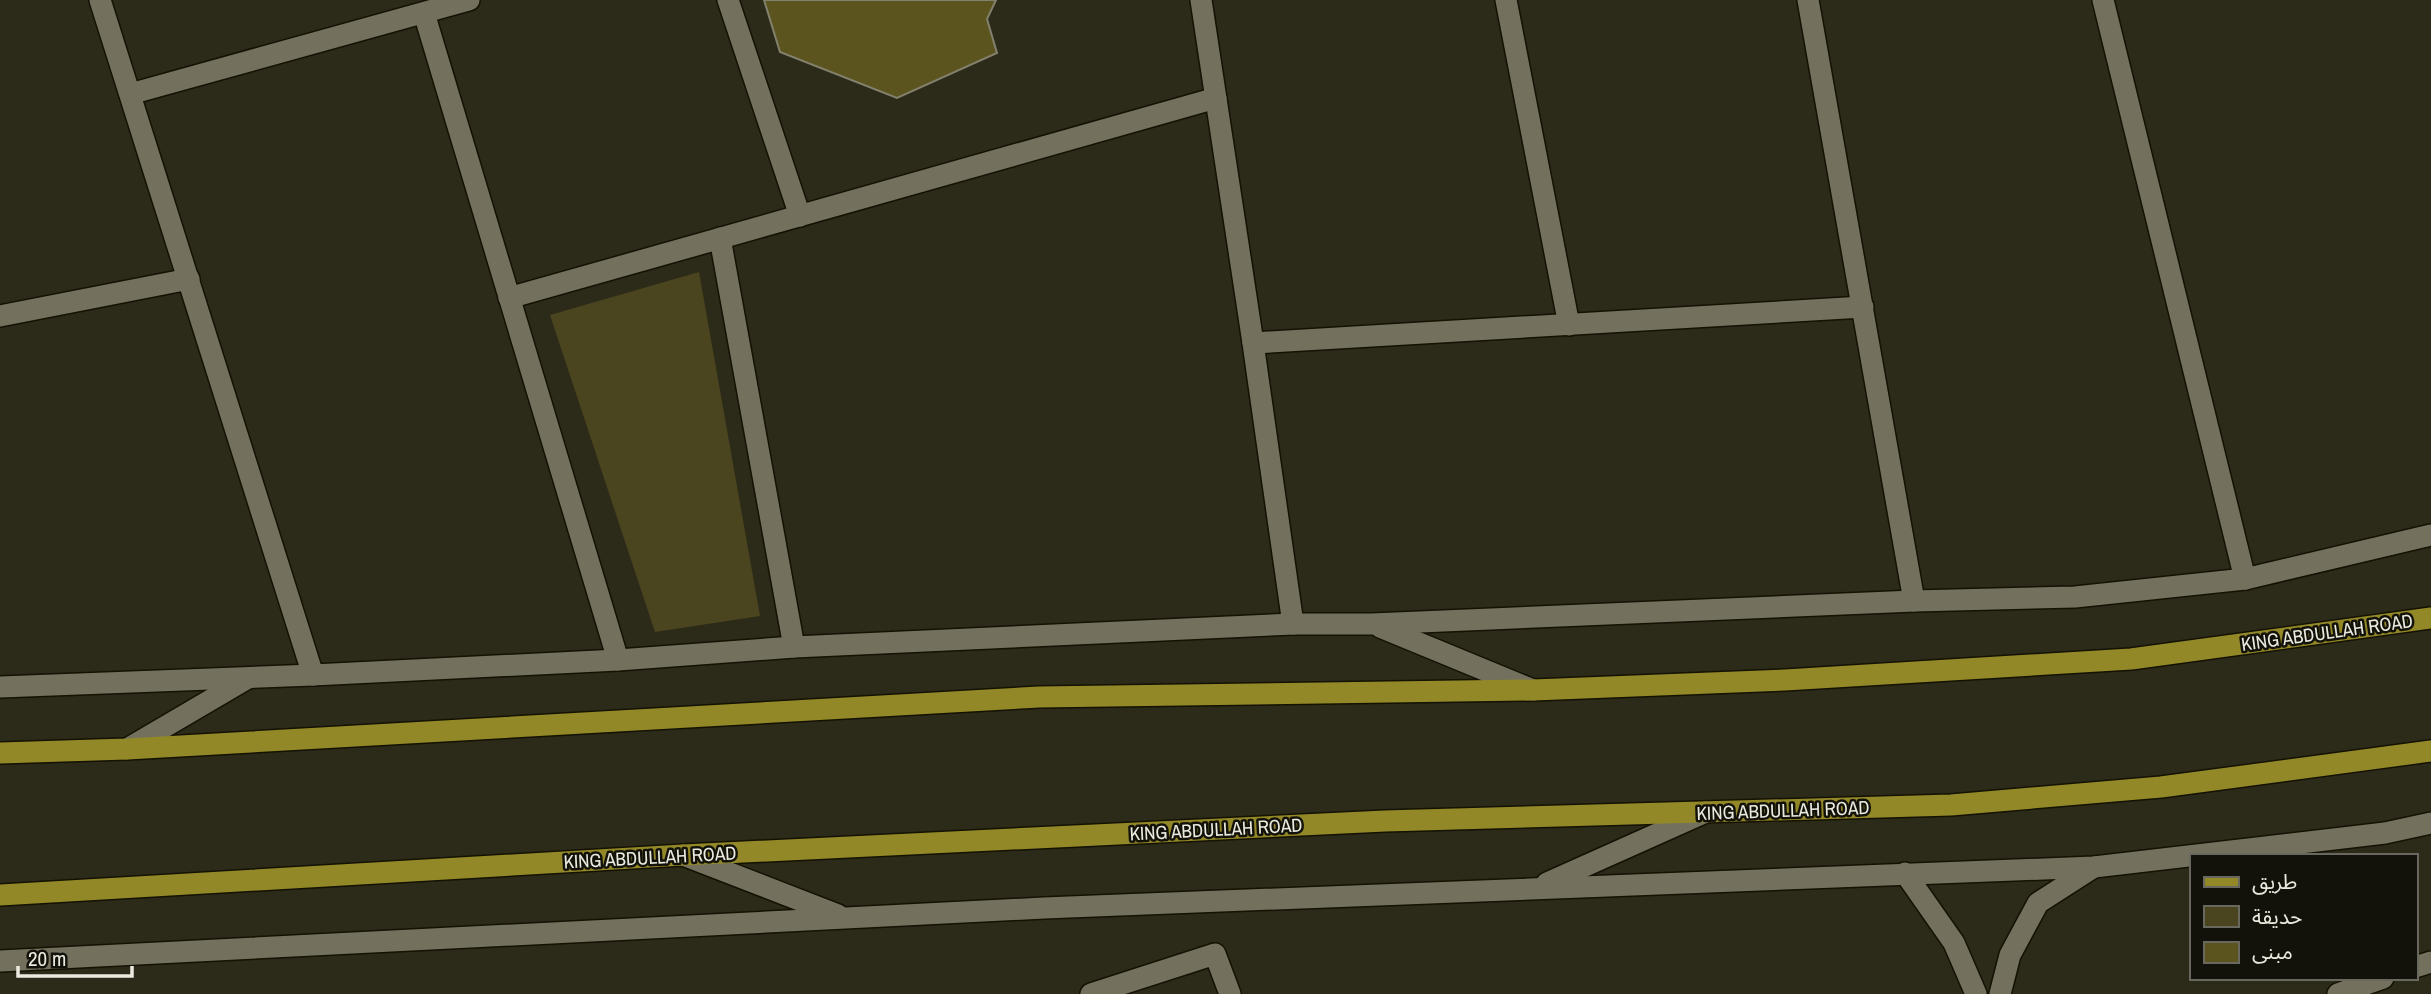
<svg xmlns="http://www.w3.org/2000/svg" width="2431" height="994" font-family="'Archivo Narrow','Noto Sans Arabic',sans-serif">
  <rect width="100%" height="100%" fill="#2c2a19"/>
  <path fill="#4b451f" d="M699 272 760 616 655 632 550 315Z"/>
  <path fill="#5c541e" stroke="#83816d" stroke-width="2" d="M764 0H996L987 19 997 53 897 98 780 52Z"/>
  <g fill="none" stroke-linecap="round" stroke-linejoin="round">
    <defs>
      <g id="minor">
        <path d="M100 0 313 675"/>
        <path d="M728 0 800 216"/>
        <path d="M1201 0 1253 343 1293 624"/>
        <path d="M1506 0 1569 325"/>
        <path d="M1808 0 1914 601"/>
        <path d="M2103 0 2245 579"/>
        <path d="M424 13 618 660"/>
        <path d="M130 94 469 0"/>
        <path d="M720 238 794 647"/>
        <path d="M509 298 1216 98"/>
        <path d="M0 316 189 279"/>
        <path d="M1253 343 1863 307"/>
        <path d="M1380 627 1533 690"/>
        <path d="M0 687 313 675 618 660 794 647 1293 624H1372L1914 601 2075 597 2245 579 2431 535"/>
        <path d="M127 749 248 678"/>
        <path d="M683 855 838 915"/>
        <path d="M1905 873 1954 943 1976 994"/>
        <path d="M1547 883 1706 812"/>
        <path d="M0 961 1044 908 2094 867 2385 833 2431 823"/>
        <path d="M2415 967 2431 962"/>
        <path d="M1091 994 1215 954 1230 994"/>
        <path d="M2000 994 2010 955 2038 903 2094 867"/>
        <path d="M2338 994 2383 978"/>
      </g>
      <g id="major">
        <path d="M0 753 127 749 1039 697 1533 690 1785 680 2131 659 2431 618"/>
        <path d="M0 895 683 855 1385 821 1951 805 2161 787 2431 751"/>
      </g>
    </defs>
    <use href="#minor" stroke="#141203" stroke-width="24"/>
    <use href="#major" stroke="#141203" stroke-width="24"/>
    <use href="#minor" stroke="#73715e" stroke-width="21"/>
    <use href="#major" stroke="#938828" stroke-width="21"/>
  </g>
  <g text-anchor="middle" stroke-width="5" stroke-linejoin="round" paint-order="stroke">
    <g font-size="19" fill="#ebeadf" stroke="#13120a">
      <text transform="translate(2327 632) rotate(-8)" y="7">KING ABDULLAH ROAD</text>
      <text transform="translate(1783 810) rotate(-2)" y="7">KING ABDULLAH ROAD</text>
      <text transform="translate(1216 829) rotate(-3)" y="7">KING ABDULLAH ROAD</text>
      <text transform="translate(650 857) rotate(-3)" y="7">KING ABDULLAH ROAD</text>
    </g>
  </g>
  <rect x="2190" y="854" width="228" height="126" fill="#13120a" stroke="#69685f" stroke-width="2"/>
  <rect x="2204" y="877" width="35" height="10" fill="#938828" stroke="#69685f" stroke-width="2"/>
  <text x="2252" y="889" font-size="21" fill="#ebeadf">طريق</text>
  <rect x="2204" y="906" width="35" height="21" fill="#4b451f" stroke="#69685f" stroke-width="2"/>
  <text x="2252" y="924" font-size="21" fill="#ebeadf">حديقة</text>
  <rect x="2204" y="942" width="35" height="21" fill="#5c541e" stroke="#69685f" stroke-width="2"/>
  <text x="2252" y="959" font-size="21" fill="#ebeadf">مبنى</text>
  <path d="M18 966v10h114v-10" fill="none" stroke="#ebeadf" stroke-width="3.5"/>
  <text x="28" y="966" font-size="21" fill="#ebeadf" stroke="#13120a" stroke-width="5" paint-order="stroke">20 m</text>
</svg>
